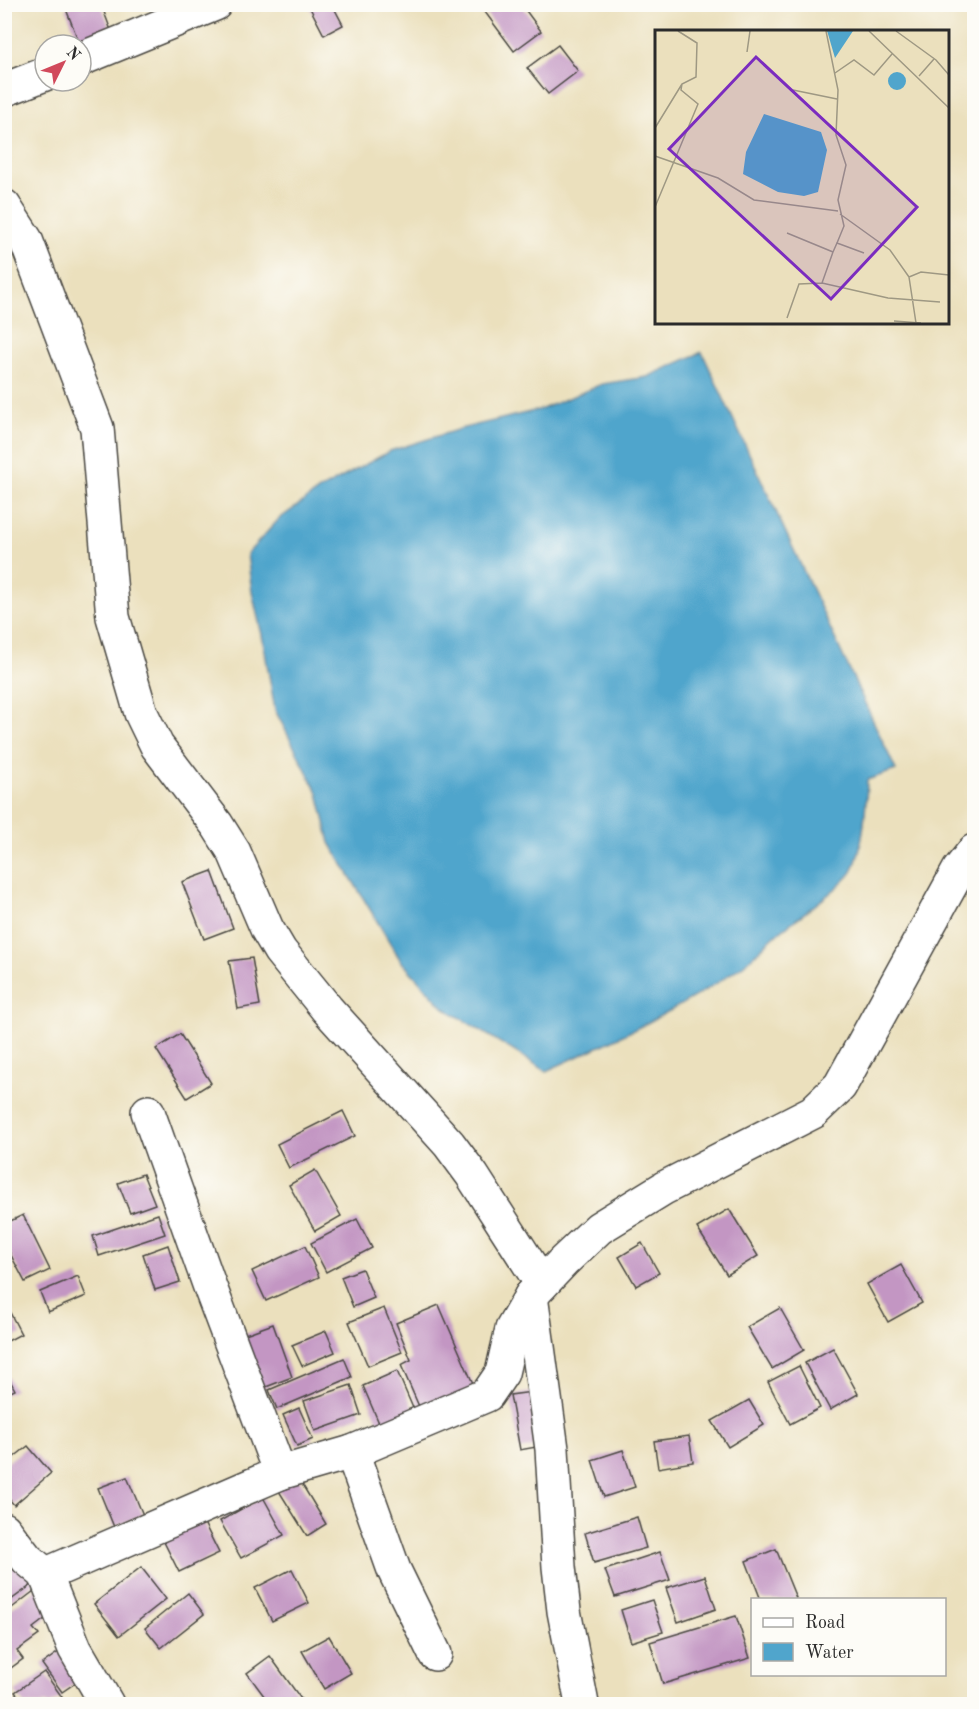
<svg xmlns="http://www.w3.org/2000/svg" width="979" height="1709" font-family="'Old Standard TT',serif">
  <rect width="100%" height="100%" fill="#fdfcf7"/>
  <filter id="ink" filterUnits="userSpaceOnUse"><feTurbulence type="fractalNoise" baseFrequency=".0167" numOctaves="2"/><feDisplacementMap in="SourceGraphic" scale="12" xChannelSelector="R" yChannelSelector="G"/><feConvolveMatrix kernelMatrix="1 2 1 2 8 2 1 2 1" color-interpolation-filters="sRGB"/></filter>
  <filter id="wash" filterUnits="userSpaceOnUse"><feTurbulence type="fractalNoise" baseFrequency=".008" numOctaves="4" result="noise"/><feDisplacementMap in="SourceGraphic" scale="24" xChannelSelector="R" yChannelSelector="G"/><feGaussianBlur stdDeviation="1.35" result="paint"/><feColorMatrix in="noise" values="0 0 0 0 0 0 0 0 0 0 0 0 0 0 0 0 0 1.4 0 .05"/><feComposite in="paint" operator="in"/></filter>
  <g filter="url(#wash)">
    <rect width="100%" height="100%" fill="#ebe0bd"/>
    <path fill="#50a5cc" stroke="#3e687c" stroke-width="1.5" d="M702 352 896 770 867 780C866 808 864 844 853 870 848 882 807 911 795 920 787 926 780 931 773 937 762 947 752 959 739 968 680 1010 612 1041 546 1071L444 1008 401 961 330 843 318 793 275 710 262 635 252 592 247 554 279 519 321 489 390 451 460 429 542 409 602 384 647 377Z"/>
    <g id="blocks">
      <g fill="#c396c3">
        <path d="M76 4H101L115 41 80 45 66 9Z"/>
        <path d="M308 4H332L343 25 324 35Z"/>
        <path d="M479 4H521L541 31 514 51Z"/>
        <path d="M558 45 578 71 548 94 527 68Z"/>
        <path d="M212 871 233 928 204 939 182 882Z"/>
        <path d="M252 958 260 1005 238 1009 229 961Z"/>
        <path d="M180 1034 211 1083 187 1098 156 1049Z"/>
        <path d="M343 1111 355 1136 289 1168 277 1144Z"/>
        <path d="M315 1170 341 1216 315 1231 289 1185Z"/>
        <path d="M143 1174 155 1204 130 1213 118 1183Z"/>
        <path d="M729 1209 758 1256 727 1275 697 1228Z"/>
        <path d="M158 1214 165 1234 99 1256 93 1236Z"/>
        <path d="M23 1215 50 1270 25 1282 4 1242V1224Z"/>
        <path d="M357 1219 372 1248 326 1272 311 1243Z"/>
        <path d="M642 1243 659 1273 636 1286 619 1257Z"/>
        <path d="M168 1245 180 1282 155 1290 143 1254Z"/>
        <path d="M305 1246 319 1277 266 1301 252 1271Z"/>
        <path d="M901 1265 922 1303 888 1322 867 1284Z"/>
        <path d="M362 1269 374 1298 353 1307 341 1277Z"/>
        <path d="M78 1276 86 1296 48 1312 40 1292Z"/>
        <path d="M4 1301 21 1334 4 1343Z"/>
        <path d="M439 1305 475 1388 421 1411 401 1365 411 1360 396 1323Z"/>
        <path d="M384 1308 402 1352 368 1366 349 1322Z"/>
        <path d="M780 1308 804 1350 772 1369 747 1327Z"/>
        <path d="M273 1324 292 1377 258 1390 237 1337Z"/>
        <path d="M326 1331 335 1352 302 1366 292 1345Z"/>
        <path d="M833 1348 858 1394 830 1410 805 1363Z"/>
        <path d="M344 1358 352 1377 277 1409 269 1390Z"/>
        <path d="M799 1366 820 1408 790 1424 768 1382Z"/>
        <path d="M4 1369 15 1390 4 1395Z"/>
        <path d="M397 1371 416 1415 382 1430 363 1386Z"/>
        <path d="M351 1385 361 1415 315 1431 304 1401Z"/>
        <path d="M532 1392 542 1446 520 1450 510 1395Z"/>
        <path d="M749 1400 764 1425 728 1447 712 1421Z"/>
        <path d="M299 1408 313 1439 297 1446 283 1415Z"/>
        <path d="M689 1436 693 1462 658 1468 654 1441Z"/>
        <path d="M28 1446 51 1473 14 1505 4 1493V1465Z"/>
        <path d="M623 1450 635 1487 604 1497 592 1460Z"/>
        <path d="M294 1471 326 1524 307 1536 274 1483Z"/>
        <path d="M127 1477 143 1515 114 1527 98 1488Z"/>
        <path d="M263 1497 284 1535 241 1558 220 1521Z"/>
        <path d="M199 1513 219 1553 179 1572 159 1532Z"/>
        <path d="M637 1517 646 1548 594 1563 585 1533Z"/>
        <path d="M776 1549 796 1598 793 1600H761L746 1561Z"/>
        <path d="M660 1552 670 1580 615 1597 605 1570Z"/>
        <path d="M23 1555 41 1578 4 1605V1568Z"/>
        <path d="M141 1567 166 1599 119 1636 94 1604Z"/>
        <path d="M292 1569 309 1603 272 1621 255 1588Z"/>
        <path d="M705 1576 716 1609 678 1622 666 1588Z"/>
        <path d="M38 1588 55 1611 33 1628 39 1635 17 1651 23 1659 4 1673V1614Z"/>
        <path d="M188 1593 204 1614 161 1648 145 1628Z"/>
        <path d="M652 1600 663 1632 631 1642 621 1610Z"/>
        <path d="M736 1616 750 1658 663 1684 650 1642Z"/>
        <path d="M329 1636 351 1673 324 1689 302 1651Z"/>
        <path d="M64 1648 84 1677 62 1692 42 1664Z"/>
        <path d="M270 1656 301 1699 293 1704H270L247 1673Z"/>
        <path d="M44 1672 62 1697 51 1704H24L15 1692Z"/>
      </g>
    </g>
  </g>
  <g filter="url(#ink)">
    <use href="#blocks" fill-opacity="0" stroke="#484641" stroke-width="1.5"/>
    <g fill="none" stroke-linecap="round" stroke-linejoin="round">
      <defs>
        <g id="minor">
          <path d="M81 59 215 4"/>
          <path d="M4 90 45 74"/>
          <path d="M4 206 26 240 97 428 113 617 141 713 157 746 217 825 234 852 267 929 280 951 327 1009 449 1144 472 1175 542 1284"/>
          <path d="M531 1296 552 1449 559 1567 564 1611 582 1704"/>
          <path d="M352 1452 487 1395 502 1373 512 1329 531 1296 564 1261 599 1228 664 1188 813 1112 840 1086 959 870 974 851"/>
          <path d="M280 1473 352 1452 394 1570 435 1654"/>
          <path d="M4 1529 27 1559 45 1574 49 1573 280 1473 210 1287 148 1112"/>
          <path d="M45 1574 75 1649 107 1704"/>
        </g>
      </defs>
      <use href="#minor" stroke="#484641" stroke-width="36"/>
      <use href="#minor" stroke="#fff" stroke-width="33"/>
    </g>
  </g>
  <g transform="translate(655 30)">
    <rect width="294" height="294" fill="#ebe0bd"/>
    <path d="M172 1H198L180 28 173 4ZM233 51a9 9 0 1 1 18 0a9 9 0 1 1-18 0ZM109 84 166 102 172 120 163 162 149 166 123 162 88 144 91 122Z" fill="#50a5cc"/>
    <path fill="none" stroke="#9e9883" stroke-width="1.5" d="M171 1 183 60 181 105 191 135 183 170 189 196 182 213M214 1 294 78M241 1 281 30 294 45M92 22 95 1M180 43 199 30 219 45 237 24M264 46 279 29M138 60 182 69M0 98 27 54M0 126 63 148 99 170 183 181M0 177 43 74 26 60 27 54 41 47 42 13 23 1M185 184 235 220 254 247M132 203 178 222 167 253 144 254 132 288M178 222 182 213 209 223M167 253 233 268 285 272M239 291 266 293M261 293 254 247 266 242 294 245"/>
    <path fill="#7b2cbf" fill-opacity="0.15" stroke="#7b2cbf" stroke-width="3" d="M101 27 262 177 176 269 14 119Z"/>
    <rect width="294" height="294" fill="none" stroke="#2b2b2b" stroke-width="3"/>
  </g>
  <rect width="979" height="1709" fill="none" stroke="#fdfcf7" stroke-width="24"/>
  <rect x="751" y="1598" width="195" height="78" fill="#fdfcf7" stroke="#a9a8a5" stroke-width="1.5"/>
  <rect x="763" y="1618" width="30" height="9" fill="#ffffff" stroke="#a9a8a5" stroke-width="1.5"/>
  <text x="805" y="1628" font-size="18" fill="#2b2b2b">Road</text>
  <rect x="763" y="1643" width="30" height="18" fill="#50a5cc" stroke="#a9a8a5" stroke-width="1.5"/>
  <text x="805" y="1658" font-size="18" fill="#2b2b2b">Water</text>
  <g transform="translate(63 63) rotate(47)"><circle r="28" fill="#fdfcf7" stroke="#a9a8a5" stroke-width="1.5"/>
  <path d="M0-4.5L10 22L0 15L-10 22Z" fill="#d1495b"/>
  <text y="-9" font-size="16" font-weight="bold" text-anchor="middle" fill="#2b2b2b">N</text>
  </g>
</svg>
